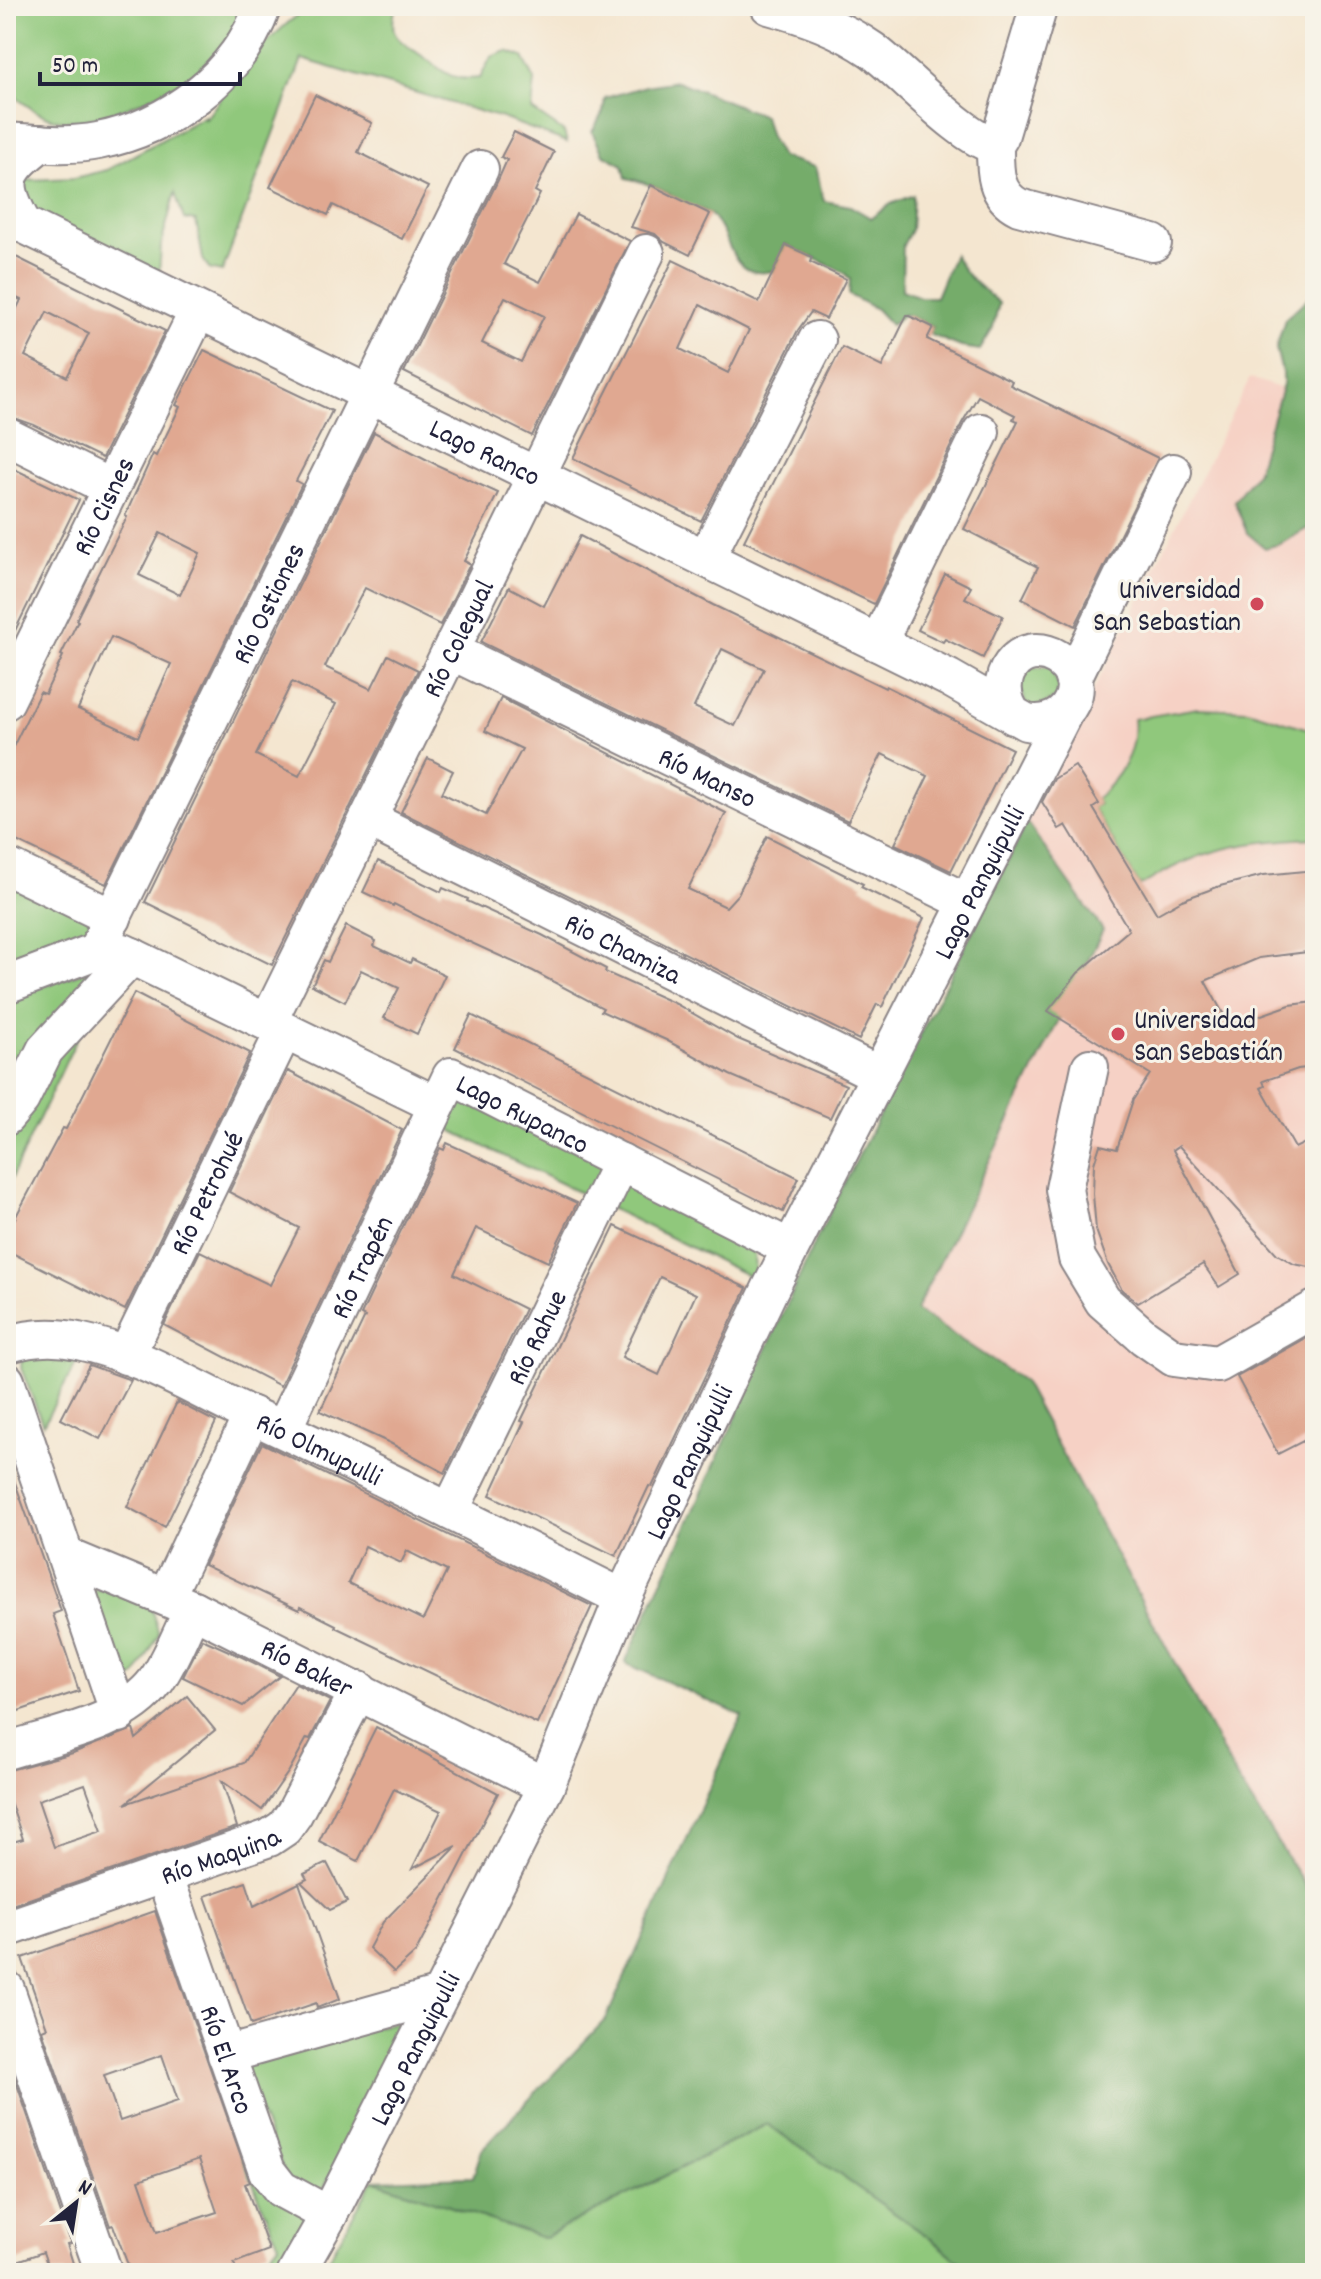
<svg xmlns="http://www.w3.org/2000/svg" width="1321" height="2279" font-family="Dekko,sans-serif">
  <rect width="100%" height="100%" fill="#f7f3e8"/>
  <filter id="ink" filterUnits="userSpaceOnUse"><feTurbulence type="fractalNoise" baseFrequency=".0125" numOctaves="2"/><feDisplacementMap in="SourceGraphic" scale="16" xChannelSelector="R" yChannelSelector="G"/><feConvolveMatrix kernelMatrix="1 2 1 2 8 2 1 2 1" color-interpolation-filters="sRGB"/></filter>
  <filter id="wash" filterUnits="userSpaceOnUse"><feTurbulence type="fractalNoise" baseFrequency=".006" numOctaves="4" result="noise"/><feDisplacementMap in="SourceGraphic" scale="32" xChannelSelector="R" yChannelSelector="G"/><feGaussianBlur stdDeviation="1.8" result="paint"/><feColorMatrix in="noise" values="0 0 0 0 0 0 0 0 0 0 0 0 0 0 0 0 0 1.4 0 .05"/><feComposite in="paint" operator="in"/></filter>
  <g filter="url(#wash)">
    <rect width="100%" height="100%" fill="#f4e6d0"/>
    <path fill="#f6d1c5" d="M1250 378 1315 400V1901L1239 1782 915 1310 1027 823Z"/>
    <g fill="#90c87b" stroke="#59755b" stroke-width="2">
      <path d="M6 6H250C240 21 232 40 220 53 193 83 105 123 65 121 41 119 24 103 6 90Z"/>
      <path d="M309 6H396C387 39 399 39 422 56 444 71 450 82 480 78L491 57 507 51 523 57 535 80 532 110 564 132 567 142 502 118 302 59 222 272 209 269 203 259 196 221 184 219 175 193 161 245 159 276 22 210 17 189 28 180 74 178 107 170 205 116V119C216 107 222 94 231 82 249 56 284 25 309 6Z"/>
      <path d="M1051 667 1062 695 1028 712 1017 675 1022 669Z"/>
      <path d="M1198 708 1248 710 1315 731V838C1271 840 1225 844 1185 862 1169 868 1155 878 1140 886L1093 808 1099 804 1095 799C1120 779 1137 751 1133 719Z"/>
      <path d="M6 872 87 910 92 936 6 976Z"/>
      <path d="M102 966 110 968 6 1189V998Z"/>
      <path d="M452 1096 605 1163 595 1200 442 1126Z"/>
      <path d="M619 1179 754 1247 755 1279 606 1206Z"/>
      <path d="M30 1349 80 1356 43 1425 21 1368 22 1355Z"/>
      <path d="M109 1588 151 1608 159 1634 136 1676 125 1682 91 1591Z"/>
      <path d="M410 2018 320 2196 290 2185 243 2074 250 2062Z"/>
      <path d="M767 2124 930 2238 974 2273H321L373 2180 543 2238Z"/>
      <path d="M253 2150 314 2216 278 2273H255L279 2244 241 2155Z"/>
    </g>
    <g fill="#74ac6b" stroke="#4b6753" stroke-width="2">
      <path d="M677 81 764 116 770 137 781 157 815 167 824 201 850 206 871 218 891 204 913 195 911 230 903 245 902 290 920 297H936L954 254C965 277 980 287 999 303L993 328 980 350 961 347 929 334 933 327 907 315H902L891 325 876 309 849 295 850 279 843 272 786 245 774 271C729 281 733 238 711 215 704 209 691 207 683 202 665 191 647 182 626 178L623 165 603 154 592 132 603 112 605 98 646 86Z"/>
      <path d="M1310 296 1315 297V524L1280 544 1265 548 1247 533 1234 501 1256 473 1284 381 1276 348 1285 319Z"/>
      <path d="M1027 823 1103 930 916 1310 1023 1381 1239 1782 1315 1901V2273H974L930 2238 767 2124 543 2238 373 2180 473 2177 482 2149 606 2019 742 1716 625 1663 814 1244Z"/>
    </g>
    <g id="blocks">
      <g fill="#e0a891" fill-rule="evenodd">
        <path d="M315 95 372 123 358 152 428 187 402 239 333 205 328 215 270 187Z"/>
        <path d="M514 132 554 152 535 191 540 194 504 264 540 282 576 214 630 241 532 436 404 372 499 178 507 160 501 157ZM505 297 544 316 521 362 482 343Z"/>
        <path d="M651 185 710 214 690 255 664 242 655 234 631 227Z"/>
        <path d="M786 245 812 257 810 262 846 279 826 319 811 312 798 330 701 521 573 458 673 260 759 302ZM700 305 749 330 728 373 680 349Z"/>
        <path d="M6 252 165 331 102 458 34 425 6 415V330L21 300 6 293ZM47 312 89 333 67 377 25 356Z"/>
        <path d="M907 315 933 327 927 339 1012 381 1010 385 1158 458 1075 626 1022 599 1038 567 964 529 1018 421 1013 419 1015 415 978 396 962 423 874 604 744 541 842 347 882 367Z"/>
        <path d="M204 350 332 411 296 481 302 484 106 884 6 836V761L40 692 45 694 63 656 61 655 78 621 76 620 127 517 125 516 153 454 156 456 180 407 176 405ZM160 533 200 553 180 595 139 575ZM111 637 171 664 138 737 78 709Z"/>
        <path d="M374 432 437 465 498 493 464 561 470 564 440 625 365 588 341 633 325 667 371 689 388 655 418 670 272 965 145 902ZM292 682 336 704 299 776 256 755Z"/>
        <path d="M6 459 14 464 12 468 79 500 6 649Z"/>
        <path d="M580 536 713 605 885 688 886 686 1012 749 951 871 895 844 928 776 882 754 848 821 481 642 509 587 544 606ZM722 649 764 669 735 726 694 707Z"/>
        <path d="M945 574 971 587 965 598 1003 616 983 658 945 639 943 642 918 630Z"/>
        <path d="M501 698 726 813 688 889 726 907 738 894 767 836 863 884 861 887 924 918 882 1007 877 1004 859 1040 401 812 428 758 453 771 442 793 486 815 522 749 485 731Z"/>
        <path d="M1075 766 1099 804 1093 808 1157 914 1182 900 1220 886 1264 875 1315 870V951L1259 958 1205 981 1230 1026 1290 1005 1315 1002V1067L1298 1069 1263 1081 1265 1086 1261 1088 1295 1148 1315 1138V1268L1294 1264 1277 1254 1179 1146 1173 1150 1240 1274 1219 1287 1203 1264 1138 1303 1122 1290 1108 1264 1096 1230 1093 1194 1094 1164 1100 1145 1117 1149 1133 1100 1150 1074 1048 1011 1078 973 1129 930 1066 825 1059 829 1042 802 1054 779Z"/>
        <path d="M378 861 441 892 443 888 468 899 467 901 542 935 606 969 605 972 676 1004 738 1039 846 1085 830 1118 730 1075 666 1040 601 1011 603 1008 533 971 463 939 394 904 393 906 363 892Z"/>
        <path d="M346 926 376 941 374 946 410 963 412 959 445 975 417 1034 384 1018 399 988 361 970 345 1002 312 985 324 960 328 962Z"/>
        <path d="M134 993 250 1053 125 1310 6 1250V1235L63 1128 66 1129Z"/>
        <path d="M471 1015 799 1178 783 1212 455 1048Z"/>
        <path d="M288 1071 402 1130 280 1386 164 1325 200 1251 270 1285 299 1228 229 1192Z"/>
        <path d="M447 1143 577 1203 548 1262 476 1228 454 1274 525 1309 445 1473 390 1443 320 1411 365 1317 361 1315 440 1148 444 1150Z"/>
        <path d="M615 1226 747 1288 652 1487 649 1486 616 1556 490 1495 524 1422 521 1421ZM660 1277 696 1294 659 1375 622 1357Z"/>
        <path d="M1315 1333V1435L1278 1454 1237 1377Z"/>
        <path d="M89 1365 131 1380 100 1439 61 1419Z"/>
        <path d="M177 1402 216 1422 165 1527 127 1507Z"/>
        <path d="M262 1443 592 1606 537 1724 335 1627 336 1625 300 1607 299 1610 204 1565ZM365 1546 401 1563 407 1551 447 1571 423 1620 348 1583Z"/>
        <path d="M6 1466H9L61 1611 53 1614 79 1691 6 1715Z"/>
        <path d="M202 1639 240 1656 280 1676 243 1706 183 1677Z"/>
        <path d="M296 1684 330 1701 310 1739 307 1738 289 1771 262 1810 222 1781 237 1827 6 1907V1844L23 1839 6 1790V1771L73 1753 133 1729 136 1739 187 1696 215 1730 125 1804 244 1763ZM85 1784 102 1831 54 1847 38 1800Z"/>
        <path d="M376 1727 498 1793 416 1952 394 1972 369 1948 383 1922 457 1846 412 1869 441 1811 394 1789 358 1861 319 1841Z"/>
        <path d="M327 1863 347 1902 330 1910 301 1882 307 1879 304 1874Z"/>
        <path d="M246 1882 254 1906 299 1883 340 1999 317 2008 316 2003 251 2025 205 1896Z"/>
        <path d="M155 1911 250 2182 245 2184 269 2250 234 2263 237 2273H131L113 2225 110 2226 42 2030 47 2028 22 1958ZM162 2055 178 2101 120 2121 104 2075ZM199 2159 217 2212 157 2232 139 2180Z"/>
        <path d="M10 2064 71 2243 67 2244 76 2273H50L43 2252 6 2265V2065Z"/>
      </g>
    </g>
  </g>
  <g filter="url(#ink)">
    <use href="#blocks" fill-opacity="0" stroke="#8b8486" stroke-width="2"/>
    <g fill="none" stroke-linecap="round" stroke-linejoin="round">
      <defs>
        <g id="minor">
          <path d="M769 6C806 16 840 28 872 50 901 71 964 140 995 145L1000 137 1039 6"/>
          <path d="M6 141C36 143 68 147 98 141 170 127 238 76 263 6"/>
          <path d="M995 145C995 170 994 195 1019 207L1153 243"/>
          <path id="s1" d="M6 216 878 643 949 678 1026 722C1070 731 1093 680 1057 658 1020 636 986 680 1014 716"/>
          <path d="M23 224C0 182 3 172 41 143"/>
          <path d="M6 436 111 488"/>
          <path d="M706 558 817 340"/>
          <path d="M878 643 981 432"/>
          <path id="s2" d="M451 651 967 902"/>
          <path d="M1073 678 1173 472"/>
          <path id="s3" d="M6 701 198 311"/>
          <path id="s4" d="M368 819 879 1075"/>
          <path d="M6 866 113 918"/>
          <path id="s5" d="M96 951 480 169"/>
          <path d="M6 985 96 951 123 952 437 1105"/>
          <path id="s6" d="M268 1022 646 253"/>
          <path d="M1090 1067 1064 1189 1077 1258 1103 1301 1144 1337 1174 1358 1218 1364 1315 1309"/>
          <path d="M6 1117 21 1099 45 1050 132 956"/>
          <path id="s7" d="M6 1345C30 1337 52 1335 78 1341 138 1353 195 1389 251 1415 376 1473 499 1536 623 1598"/>
          <path id="s8" d="M126 1356 284 1031"/>
          <path d="M6 1381 119 1714"/>
          <path id="s9" d="M283 1429 451 1076 790 1248"/>
          <path id="s10" d="M450 1511 621 1162"/>
          <path id="s11" d="M66 1556 193 1609 546 1786"/>
          <path d="M166 1597 252 1415"/>
          <path d="M6 1751C55 1735 124 1724 156 1681 171 1660 181 1632 193 1609"/>
          <path id="s12" d="M164 1874 267 2171 281 2189 329 2215"/>
          <path id="s13" d="M6 1929 269 1838 284 1828 294 1814 359 1690"/>
          <path d="M6 1989 104 2273"/>
          <path d="M226 2055 440 1995"/>
          <path id="s14" d="M296 2273 329 2215 546 1786 623 1598 770 1289 1063 715"/>
        </g>
      </defs>
      <use href="#minor" stroke="#8b8486" stroke-width="40"/>
      <use href="#minor" stroke="#fff" stroke-width="36"/>
    </g>
  </g>
  <g fill="#d1495b" stroke="#f7f3e8" stroke-width="3">
    <circle cx="1257" cy="604" r="8"/>
    <circle cx="1118" cy="1034" r="8"/>
  </g>
  <g text-anchor="middle" stroke-width="6" stroke-linejoin="round" paint-order="stroke">
    <g font-size="28" fill="#22223b" stroke="#f7f3e8">
      <text dy="10" stroke="none"><textPath href="#s1" startOffset="534">Lago Ranco</textPath></text>
      <text dy="10" stroke="none"><textPath href="#s3" startOffset="218">Río Cisnes</textPath></text>
      <text dy="10" stroke="none"><textPath href="#s5" startOffset="388">Río Ostiones</textPath></text>
      <text dy="10" stroke="none"><textPath href="#s6" startOffset="428">Río Colegual</textPath></text>
      <text dy="10" stroke="none"><textPath href="#s2" startOffset="286">Río Manso</textPath></text>
      <text dy="10" stroke="none"><textPath href="#s14" startOffset="1550">Lago Panguipulli</textPath></text>
      <text dy="10" stroke="none"><textPath href="#s4" startOffset="286">Rio Chamiza</textPath></text>
      <text dy="10" stroke="none"><textPath href="#s9" startOffset="472">Lago Rupanco</textPath></text>
      <text dy="10" stroke="none"><textPath href="#s8" startOffset="182">Río Petrohué</textPath></text>
      <text dy="10" stroke="none"><textPath href="#s9" startOffset="180">Río Trapén</textPath></text>
      <text dy="10" stroke="none"><textPath href="#s10" startOffset="194">Río Rahue</textPath></text>
      <text dy="10" stroke="none"><textPath href="#s7" startOffset="338">Río Olmupulli</textPath></text>
      <text dy="10" stroke="none"><textPath href="#s14" startOffset="902">Lago Panguipulli</textPath></text>
      <text dy="10" stroke="none"><textPath href="#s11" startOffset="266">Río Baker</textPath></text>
      <text dy="10" stroke="none"><textPath href="#s13" startOffset="226">Río Maquina</textPath></text>
      <text dy="10" stroke="none"><textPath href="#s14" startOffset="254">Lago Panguipulli</textPath></text>
      <text dy="10" stroke="none"><textPath href="#s12" startOffset="196">Río El Arco</textPath></text>
    </g>
    <g font-size="28" fill="#22223b" stroke="#f7f3e8" text-anchor="end">
      <text x="1241" y="598">Universidad<tspan x="1241" dy="32">San Sebastian</tspan></text>
      <text x="1134" y="1028" text-anchor="start">Universidad<tspan x="1134" dy="32">San Sebastián</tspan></text>
    </g>
  </g>
  <rect width="1321" height="2279" fill="none" stroke="#f7f3e8" stroke-width="32"/>
  <g transform="translate(76 2203) rotate(30)" stroke="#f7f3e8" stroke-width="6" paint-order="stroke">
  <path d="M0-6L14 30L0 20L-14 30Z" fill="#22223b"/>
  <text y="-12" font-size="22" font-weight="bold" text-anchor="middle" fill="#22223b">N</text>
  </g>
  <path d="M40 72v12h200v-12" fill="none" stroke="#22223b" stroke-width="4"/>
  <text x="52" y="72" font-size="24" fill="#22223b" stroke="#f7f3e8" stroke-width="6" paint-order="stroke">50 m</text>
</svg>
